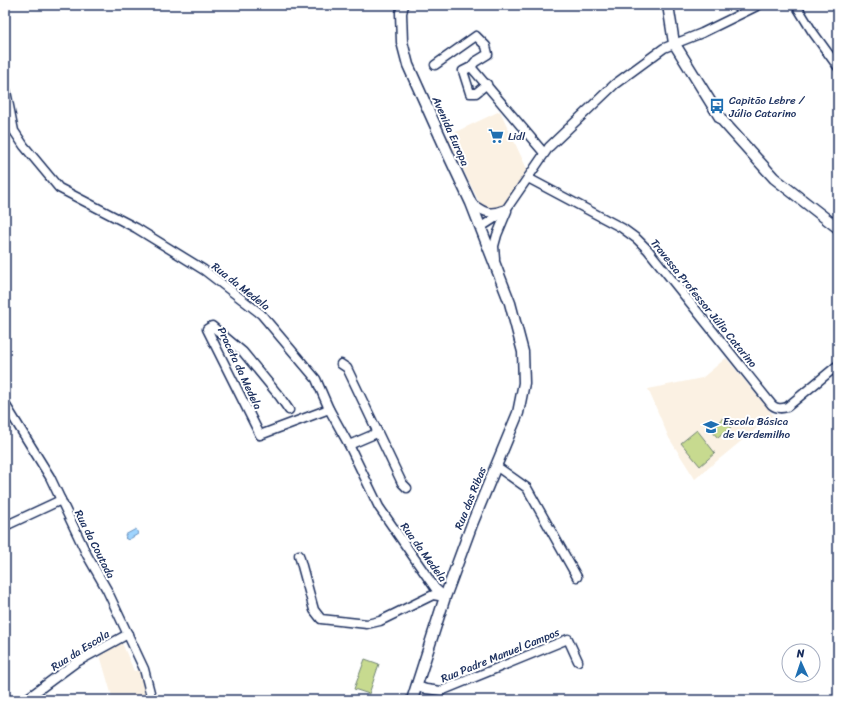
<svg xmlns="http://www.w3.org/2000/svg" width="843" height="705" font-family="Sriracha,sans-serif">
  <rect width="100%" height="100%" fill="#fff"/>
  <filter id="ink" filterUnits="userSpaceOnUse"><feTurbulence type="fractalNoise" baseFrequency=".025" numOctaves="2"/><feDisplacementMap in="SourceGraphic" scale="8" xChannelSelector="R" yChannelSelector="G"/><feConvolveMatrix kernelMatrix="1 2 1 2 8 2 1 2 1" color-interpolation-filters="sRGB"/></filter>
  <g filter="url(#ink)">
    <g fill="#fbf1e3">
      <path d="M500 111 527 169 507 202 503 206 495 211 481 206 447 136Z"/>
      <path d="M726 358 773 415 695 479 669 438 648 389 702 378Z"/>
      <path d="M122 643 134 671 140 670 147 700H113L100 655Z"/>
    </g>
    <g fill="#c7da8f" stroke="#718476">
      <path d="M723 418 731 427 718 438 710 429Z"/>
      <path d="M697 430 715 453 700 466 681 443Z"/>
      <path d="M365 659 379 664 369 694 354 689Z"/>
    </g>
    <path fill="#9fd4fe" stroke="#6a92be" d="M136 529 138 534 128 540 127 539H126L125 538 126 537 125 535Z"/>
    <g fill="none" stroke-linecap="round" stroke-linejoin="round">
      <defs>
        <g id="minor">
          <path d="M796 5 812 31 838 67"/>
          <path d="M435 65 476 36 486 46 488 54 475 62 471 67 463 71 470 93H476L487 84"/>
          <path d="M471 67 544 153"/>
          <path d="M5 86 14 131 24 146 59 188 136 228 204 270 261 314 316 379 329 409 349 445 379 507 435 588 445 597"/>
          <path d="M528 178 622 228 637 239 648 250 772 405C777 409 781 409 787 407L838 365"/>
          <path d="M471 203C482 211 489 216 503 210"/>
          <path d="M481 227 495 218 505 211 549 147 615 84 664 48 702 33 759 5"/>
          <path d="M495 259 494 246 497 235 507 211"/>
          <path d="M341 364 347 368 402 483 407 488"/>
          <path d="M5 404 50 477 87 555 107 590 144 669 152 700"/>
          <path d="M289 410 280 397 243 352 212 326 207 329 260 435 329 409"/>
          <path d="M349 445 377 433"/>
          <path d="M496 466 527 488 577 577"/>
          <path d="M5 526 61 500"/>
          <path d="M299 555 314 610 321 619 367 624 380 621 433 595 445 597"/>
          <path d="M417 686 426 689 441 691 568 639 578 661"/>
          <path d="M25 700 75 663 128 634"/>
        </g>
        <g id="major">
          <path d="M403 5 401 13 402 42 408 65 449 156 471 203 510 303 523 352 524 383 518 413 472 524 445 597 412 700"/>
          <path d="M668 5 674 43 721 119 774 178 838 228"/>
        </g>
      </defs>
      <use href="#minor" stroke="#1b2f5e" stroke-width="11"/>
      <use href="#major" stroke="#1b2f5e" stroke-width="13"/>
      <use href="#minor" stroke="#fff" stroke-width="8"/>
      <use href="#major" stroke="#fff" stroke-width="10"/>
    </g>
  </g>
  <defs>
    <symbol id="bus-bare" viewBox="-9 -9 18 18"><path d="M-5-6H5V4H4V6H2V4H-2V6H-4V4H-5ZM-3.5-4V0h7V-4ZM-3.5 1.2v1.5H-2V1.2ZM2 1.2v1.5H3.5V1.2Z" fill="#1f6fb2" stroke="#fff" stroke-width="2.5" paint-order="stroke"/></symbol>
    <symbol id="supermarket-bare" viewBox="-9 -9 18 18"><path d="M-6-5.5h2.5l.6 2H6L4.5 2H-2.5L-4.4-4H-6ZM-1.5 3.2a1.3 1.3 0 1 0 .1 0ZM3 3.2a1.3 1.3 0 1 0 .1 0Z" fill="#1f6fb2" stroke="#fff" stroke-width="2.5" paint-order="stroke"/></symbol>
    <symbol id="school-bare" viewBox="-9 -9 18 18"><path d="M0-5L7-2L0 1L-7-2ZM-4 1L0 2.5L4 1V4Q0 6-4 4Z" fill="#1f6fb2" stroke="#fff" stroke-width="2.5" paint-order="stroke"/></symbol>
  </defs>
  <g fill-rule="evenodd">
    <use href="#bus-bare" x="706" y="95" width="22" height="22"/>
    <use href="#supermarket-bare" x="485" y="125" width="22" height="22"/>
    <use href="#school-bare" x="700" y="416" width="22" height="22"/>
  </g>
  <g text-anchor="middle" stroke-width="4" stroke-linejoin="round" paint-order="stroke">
    <g font-size="11" fill="#1b2f5e" stroke="#fff" text-anchor="start">
      <text x="729" y="104">Capitão Lebre /<tspan x="729" dy="13">Júlio Catarino</tspan></text>
      <text x="508" y="140">Lidl</text>
      <text x="723" y="425">Escola Básica<tspan x="723" dy="13">de Verdemilho</tspan></text>
    </g>
    <g font-size="11" fill="#1b2f5e" stroke="#fff">
      <text transform="translate(451 131) rotate(66)" y="4">Avenida Europa</text>
      <text transform="translate(241 286) rotate(38)" y="4">Rua da Medela</text>
      <text transform="translate(704 303) rotate(51)" y="4">Travessa Professor Júlio Catarino</text>
      <text transform="translate(240 368) rotate(65)" y="4">Praceta da Medela</text>
      <text transform="translate(470 498) rotate(-68)" y="4">Rua das Ribas</text>
      <text transform="translate(95 544) rotate(63)" y="4">Rua da Coutada</text>
      <text transform="translate(424 552) rotate(54)" y="4">Rua da Medela</text>
      <text transform="translate(80 650) rotate(-32)" y="4">Rua da Escola</text>
      <text transform="translate(500 655) rotate(-22)" y="4">Rua Padre Manuel Campos</text>
    </g>
  </g>
  <rect width="843" height="705" fill="none" stroke="#fff" stroke-width="20"/>
  <rect x="10" y="10" width="823" height="685" fill="none" stroke="#1b2f5e" stroke-width="1.5" filter="url(#ink)"/>
  <g transform="translate(801 663) rotate(357)"><circle r="19" fill="#ffffff" stroke="#a4acbf"/>
  <path d="M0-3L7 15L0 10L-7 15Z" fill="#1f6fb2"/>
  <text y="-6" font-size="11" font-weight="bold" text-anchor="middle" fill="#1b2f5e">N</text>
  </g>
</svg>
